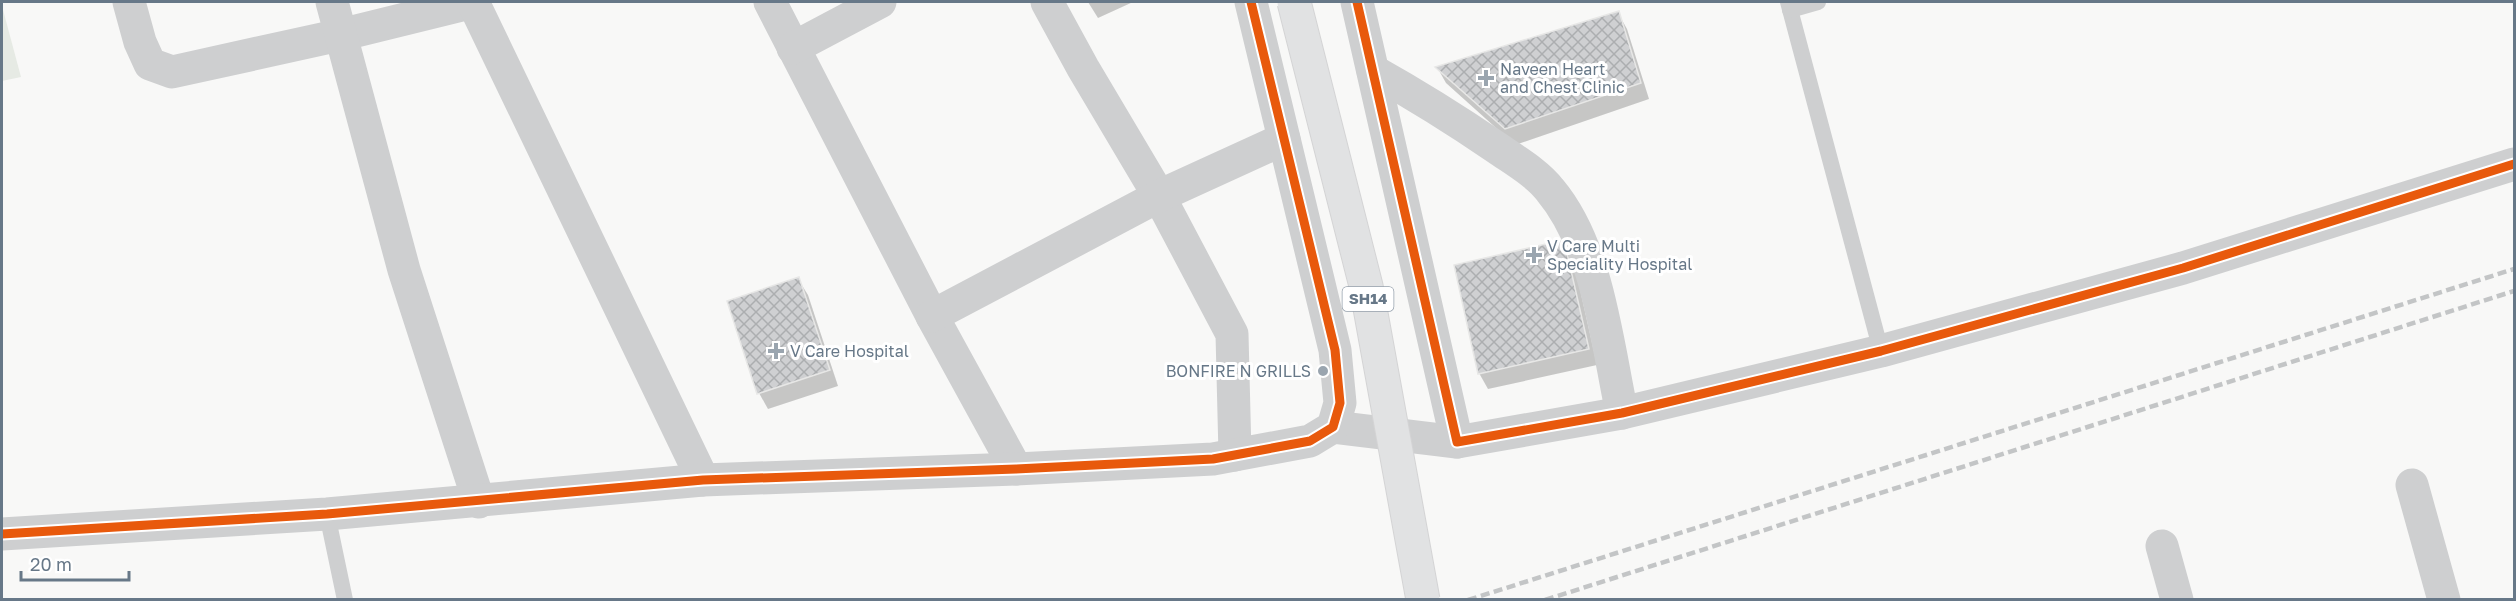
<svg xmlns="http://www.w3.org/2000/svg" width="2516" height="601" font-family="'Golos Text',sans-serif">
  <defs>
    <pattern id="building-cross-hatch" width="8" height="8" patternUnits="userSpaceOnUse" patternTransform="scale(1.5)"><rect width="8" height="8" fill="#cfd0d2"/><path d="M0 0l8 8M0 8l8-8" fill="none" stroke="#acaeb0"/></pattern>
  </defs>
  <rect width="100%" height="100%" fill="#f8f8f7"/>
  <path fill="#e6eae4" d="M2 6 21 77 2 81Z"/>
  <g fill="#0003">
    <path d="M1088 2H1133L1098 18Z"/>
    <path d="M1618 13 1627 29 1649 99 1515 145 1446 83 1437 67Z"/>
    <path d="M1564 242 1573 258 1597 365 1488 389 1479 373Z"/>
    <path d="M798 279 808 295 838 386 768 409 759 393Z"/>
  </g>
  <g fill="url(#building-cross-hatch)" stroke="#e7e7e6" stroke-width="1.5">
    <path d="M1619 11 1641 83 1505 129 1435 67Z"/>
    <path d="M1564 240 1589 349 1478 374 1454 265Z"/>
    <path d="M799 277 830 370 757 394 727 301Z"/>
  </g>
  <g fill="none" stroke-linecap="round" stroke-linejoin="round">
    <g stroke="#cecfd0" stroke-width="16">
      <path d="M1788 2 1881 351"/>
      <path d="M1790 10 1818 2"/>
      <path d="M327 514 345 600"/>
    </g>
    <g stroke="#cecfd0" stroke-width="33">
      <path d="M129 2 140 42 150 64 172 72 340 35 474 2"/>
      <path d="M332 2 404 270 479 502"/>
      <path d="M473 2 703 480"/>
      <path d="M770 2 932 316 1016 469"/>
      <path d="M1047 2 1083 68 1159 196 1232 334 1235 455"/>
      <path d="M1357 2 1457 442 1622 413 1881 351 2183 268 2514 164"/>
      <path d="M793 48 880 2"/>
      <path d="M1373 71C1416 95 1456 120 1497 148 1514 160 1537 173 1550 190 1598 247 1607 343 1622 413"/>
      <path d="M932 316 1159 196 1284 139"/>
      <path d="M1333 427 1457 442"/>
      <path d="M2412 485 2444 600"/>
      <path d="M2 534 327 514 703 480 1016 469 1213 459 1310 441 1333 427 1340 403 1335 350 1251 2"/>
      <path d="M2162 546 2177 600"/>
    </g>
    <g stroke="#c3c5c6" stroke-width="4.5" stroke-dasharray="9 4.5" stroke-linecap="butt">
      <path d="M1468 600 2514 269"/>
      <path d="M1545 600 2514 291"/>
    </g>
    <defs>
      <path id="primary-bridge" d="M1294 2 1366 286 1423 600"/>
    </defs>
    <use href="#primary-bridge" stroke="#d4d4d5" stroke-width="35" stroke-linecap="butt"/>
    <use href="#primary-bridge" stroke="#e1e2e3" stroke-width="33"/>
    <defs>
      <g id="cycleway">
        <path d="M1357 2 1457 442 1622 413 1881 351 2183 268 2514 164"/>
        <path d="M2 534 327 514 703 480 1016 469 1213 459 1310 441 1333 427 1340 403 1335 350 1251 2"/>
      </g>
    </defs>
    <use href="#cycleway" stroke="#fff" stroke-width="13"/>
    <use href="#cycleway" stroke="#e8590c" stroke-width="9"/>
  </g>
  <g fill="#9aa5af" stroke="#fff" stroke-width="2">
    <path d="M1483 69h6v6h6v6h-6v6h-6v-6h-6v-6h6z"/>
    <path d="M1531 246h6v6h6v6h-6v6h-6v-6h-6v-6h6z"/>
    <path d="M773 342h6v6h6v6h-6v6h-6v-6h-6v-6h6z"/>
    <circle cx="1323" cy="371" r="6"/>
  </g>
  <g text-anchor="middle" stroke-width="6" stroke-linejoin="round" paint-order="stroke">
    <rect fill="#fff" stroke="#95a0ac" stroke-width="1.5" x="1342.5" y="287" width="51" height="24" rx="4.5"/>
    <g font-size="15" font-weight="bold" fill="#677888">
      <text x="1368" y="304">SH14</text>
    </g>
    <g font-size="16" fill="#677888" stroke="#fff" text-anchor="start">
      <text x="1500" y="75">Naveen Heart<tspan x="1500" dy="18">and Chest Clinic</tspan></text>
      <text x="1547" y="252">V Care Multi<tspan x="1547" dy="18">Speciality Hospital</tspan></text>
      <text x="790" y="357">V Care Hospital</text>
      <text x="1311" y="377" text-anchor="end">BONFIRE N GRILLS</text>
    </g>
  </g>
  <rect width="2516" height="601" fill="none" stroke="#677888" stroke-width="6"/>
  <path d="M21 571v9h108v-9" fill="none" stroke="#677888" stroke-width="3"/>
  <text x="30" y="571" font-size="18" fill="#677888" stroke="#ffffff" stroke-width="4.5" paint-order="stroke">20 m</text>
</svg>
